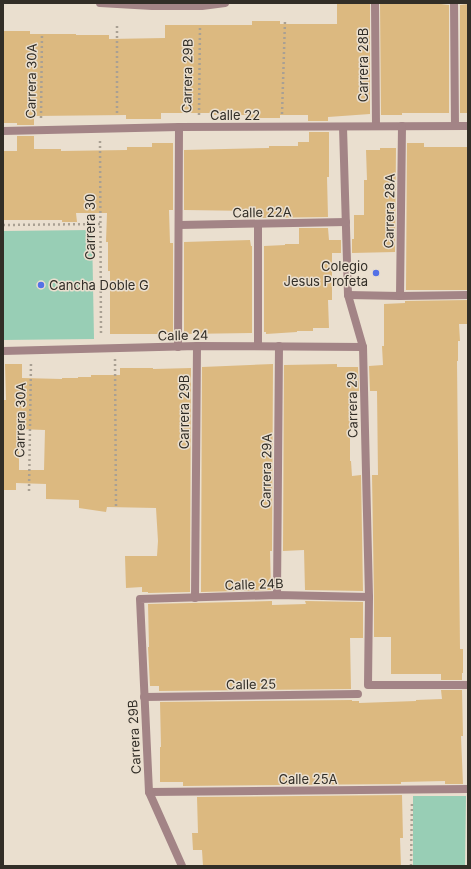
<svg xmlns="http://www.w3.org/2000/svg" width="471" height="869" font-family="Inter,sans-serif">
  <rect width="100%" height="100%" fill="#eadfcf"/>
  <g fill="#98ceb5">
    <path d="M92 230 94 339 3 340V231Z"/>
    <path d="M413 796H466L465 866H413Z"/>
  </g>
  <g fill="#dcb980" fill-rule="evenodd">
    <path d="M337 3H370V114L328 117V121H308V115H280V118H248V115H214V113H161V119H126V115L34 116V125H17V123H3V31H30V34H76V35H109V39L165 38V25H252V21H280V24H337Z"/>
    <path d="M380 3H441V4L449 5V113H402V115H381Z"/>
    <path d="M468 4V113H460V5Z"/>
    <path d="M309 132H329V177H327L328 217 253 218V211L184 210V150L269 148V146H298V142H309Z"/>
    <path d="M17 136H34V149H61V151L127 150V147H152V143H173V210H169L170 243H173V334H110V271H108V242H106L107 213H76L77 222H62V220H3V151H17Z"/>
    <path d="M407 143H424V147H468V290H406Z"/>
    <path d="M380 148H396L395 252 352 253V239H354V215H364V180H367L366 150H380Z"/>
    <path d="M299 228H328L329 240H341V253H332V300H328L329 328H313V331H297V332L266 334V332H264V246L285 245V244H299Z"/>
    <path d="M250 240 251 246H252V333L184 334V242Z"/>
    <path d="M468 300V324H459L460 341H458V361H457L460 649H463V673H462V680H441V674H391V637H374V597L372 475H378L377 391H370L369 366 383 365 382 346H384V304L405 303V301Z"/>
    <path d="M5 364H22V378L62 379V378H78V377H91V375H120V368H153V369L191 368 190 592 148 593V592H142V587L126 588 125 556H157L158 541 156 508 107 507 106 512 79 508V500L46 499V484L16 483V490H3V400H6ZM19 429 45 430 44 470H19Z"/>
    <path d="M273 364 272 551H270L271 590 201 592 202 367Z"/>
    <path d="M337 364V367H358L359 391H351V428H350V461H351L352 476 361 475 363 591 305 590 304 550 283 551 284 365Z"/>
    <path d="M272 601V605L306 604 305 601 363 602V638H350L351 689 159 691V686H150L148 647H149L148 604Z"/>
    <path d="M441 690H462L463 736H461L463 784H445V781L401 782V784L183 786V782H160V747H161L160 702 352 700V701H359V703L416 701V700L442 699Z"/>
    <path d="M402 795 403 838H400L401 866H203L202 850H193L192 833H198L197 797Z"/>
  </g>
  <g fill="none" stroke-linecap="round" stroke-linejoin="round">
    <g stroke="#a9a093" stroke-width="2.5" stroke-dasharray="2 3" stroke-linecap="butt">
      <path d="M117 26V116"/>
      <path d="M282 114 285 21"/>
      <path d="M199 115 200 26"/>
      <path d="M41 118 42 33"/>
      <path d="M100 141 101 336"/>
      <path d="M3 225 100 224"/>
      <path d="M115 359 116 507"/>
      <path d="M29 491 31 362"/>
      <path d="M411 866 412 801"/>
    </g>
    <path stroke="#a38486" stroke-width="8" d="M100 3 152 6H202L225 3"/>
    <g stroke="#a38486" stroke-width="8">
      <path d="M375 3 376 126"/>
      <path d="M454 3 455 126"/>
      <path d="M343 127 348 295 363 347 369 597 368 685H468"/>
      <path d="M3 131 179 127 468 126"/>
      <path d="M258 224V346"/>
      <path d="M179 225 346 222"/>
      <path d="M348 295 400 296 468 295"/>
      <path d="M400 296 402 126"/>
      <path d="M178 347 179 127"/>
      <path d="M3 351 197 346 363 347"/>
      <path d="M277 595 279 346"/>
      <path d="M195 598 197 346"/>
      <path d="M144 697 358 694"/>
      <path d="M149 792 468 789"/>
      <path d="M182 866 149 792 140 599 277 595 369 597"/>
    </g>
  </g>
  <g fill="#5471e6" stroke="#eadfcf" stroke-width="1.5">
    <circle cx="376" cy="273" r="4"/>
    <circle cx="41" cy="285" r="4"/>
  </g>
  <g text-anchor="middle" stroke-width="3" stroke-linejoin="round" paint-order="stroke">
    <g font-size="13" fill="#322e27" stroke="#eadfcf">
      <text transform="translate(363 65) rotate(-90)" y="5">Carrera 28B</text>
      <text transform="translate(187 76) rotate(-89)" y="5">Carrera 29B</text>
      <text transform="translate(31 81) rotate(-89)" y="5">Carrera 30A</text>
      <text x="235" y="120">Calle 22</text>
      <text transform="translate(389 211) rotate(-89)" y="5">Carrera 28A</text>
      <text transform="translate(262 212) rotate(-1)" y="5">Calle 22A</text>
      <text transform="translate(90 227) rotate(-90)" y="5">Carrera 30</text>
      <text transform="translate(183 335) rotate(-1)" y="5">Calle 24</text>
      <text transform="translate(352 405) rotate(-91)" y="5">Carrera 29</text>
      <text transform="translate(184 412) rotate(-90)" y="5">Carrera 29B</text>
      <text transform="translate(20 420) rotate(-89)" y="5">Carrera 30A</text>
      <text transform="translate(266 471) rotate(-89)" y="5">Carrera 29A</text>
      <text transform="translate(254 584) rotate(-2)" y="5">Calle 24B</text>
      <text transform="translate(251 684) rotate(-1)" y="5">Calle 25</text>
      <text transform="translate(134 737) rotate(-93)" y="5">Carrera 29B</text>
      <text x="308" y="784">Calle 25A</text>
    </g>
    <g font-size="13" fill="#322e27" stroke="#eadfcf" text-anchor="end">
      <text x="368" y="271">Colegio<tspan x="368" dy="15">Jesus Profeta</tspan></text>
      <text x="49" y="290" text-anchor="start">Cancha Doble G</text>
    </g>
  </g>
  <rect width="471" height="869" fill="none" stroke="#322e27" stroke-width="8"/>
</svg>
